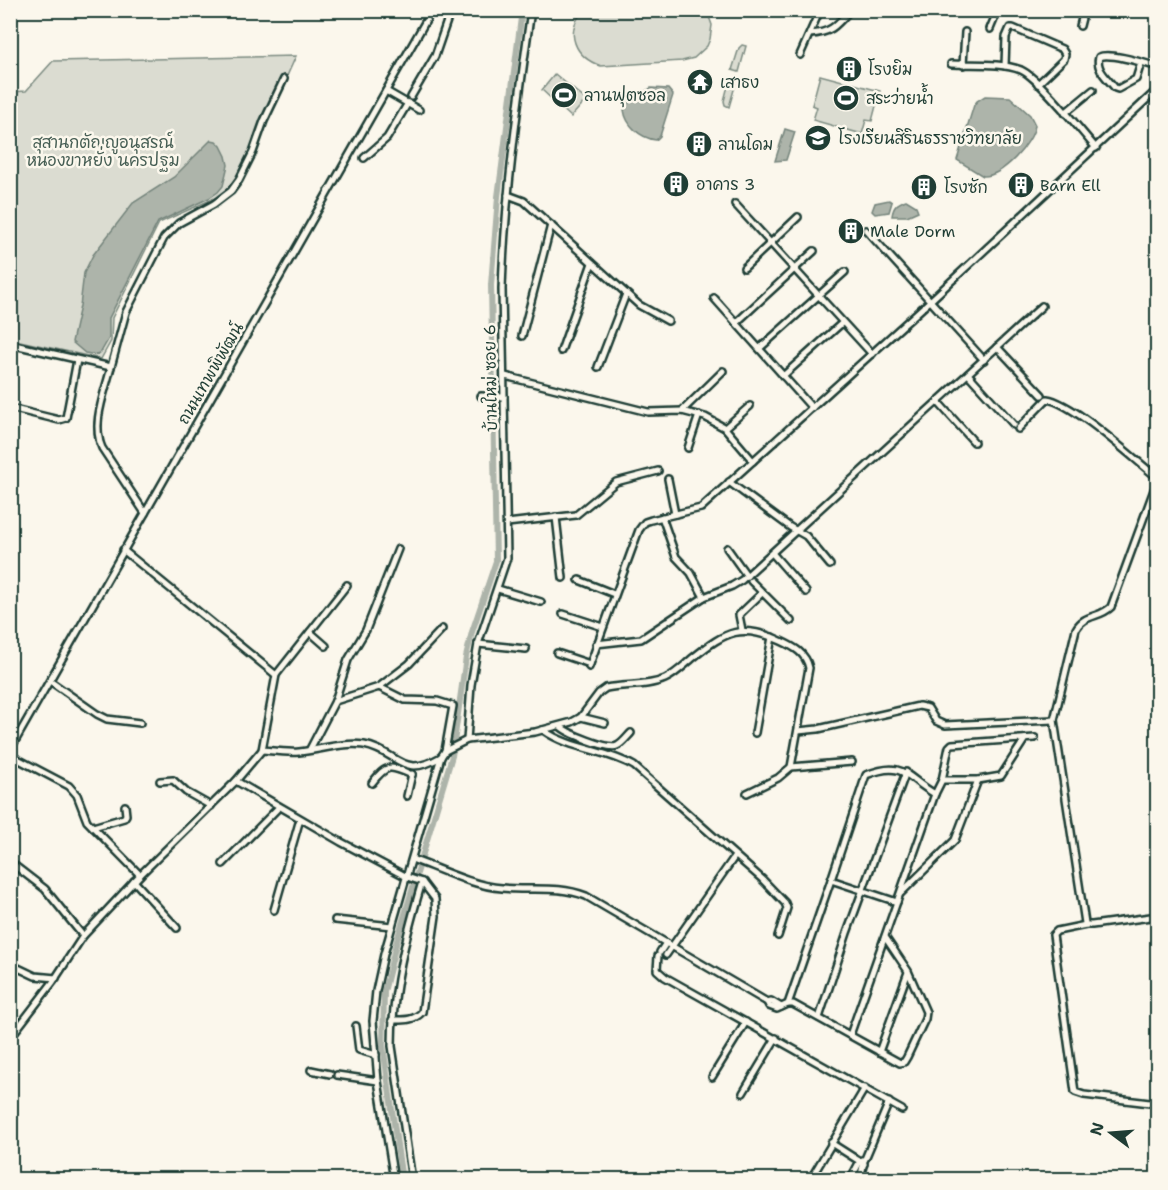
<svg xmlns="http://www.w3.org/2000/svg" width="1168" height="1190" font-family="'Shantell Sans','Playpen Sans Thai',sans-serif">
  <rect width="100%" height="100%" fill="#fbf7ec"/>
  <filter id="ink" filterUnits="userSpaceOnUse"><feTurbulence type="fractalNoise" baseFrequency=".0167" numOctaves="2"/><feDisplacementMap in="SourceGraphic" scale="12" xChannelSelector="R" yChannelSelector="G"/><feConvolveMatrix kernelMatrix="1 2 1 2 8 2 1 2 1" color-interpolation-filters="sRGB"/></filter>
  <g filter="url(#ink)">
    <g fill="#dbdcd1" stroke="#7d8c82" stroke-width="1.5">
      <path d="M583 11H707L712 25 710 39 707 46 694 58 682 61 601 66C575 57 564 33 583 11Z"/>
      <path d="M742 45 746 46 739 72 732 70 739 48Z"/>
      <path d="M296 56 251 156 238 180 224 194 159 223 112 318 111 341 101 359 11 339V92L26 91 53 61Z"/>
      <path d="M555 74 586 100 571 117 542 90Z"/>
      <path d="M820 75 880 91 872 121 866 120 862 134 813 120 817 107 812 105Z"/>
      <path d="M730 78 737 79 729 107 725 105 724 101Z"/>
    </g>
    <g fill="#adb4aa" stroke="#74847b" stroke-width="1.5">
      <path d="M651 88 668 89 673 95 660 136 656 140C640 138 626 125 624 110L632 98Z"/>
      <path d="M985 96 1010 97 1030 115 1035 125C1033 143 1002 177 983 176L957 160 974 105 977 101Z"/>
      <path d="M785 129 795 132 786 160 775 161Z"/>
      <path d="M211 140 216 141 221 146 226 156 228 165 223 186 218 192 209 198 158 222 109 318V338L101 352 97 355 85 353 72 342 80 306 84 273 93 255 133 203 174 177Z"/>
      <path d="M889 200 892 202 889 212 875 214 872 211 875 203Z"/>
      <path d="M906 200 916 206 918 211 907 216H892C893 206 898 203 906 200Z"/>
    </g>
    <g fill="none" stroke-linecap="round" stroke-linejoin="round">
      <path stroke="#adb4aa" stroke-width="6" d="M402 1180 383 1046 384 992 396 944 452 756 466 657 472 632 496 561 491 285 498 197 522 10"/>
      <defs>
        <g id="street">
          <path d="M1080 26 1084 10"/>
          <path d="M990 29 998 10"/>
          <path d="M810 34C831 33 836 26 850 10"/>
          <path d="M800 55 820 10"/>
          <path d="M1141 63 1136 79 1118 89 1115 88C1108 79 1095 69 1099 57 1110 52 1144 63 1158 67"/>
          <path d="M951 64C973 65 1001 62 1021 70 1039 78 1081 131 1096 148"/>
          <path d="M963 65 965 32"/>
          <path d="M1005 66 1006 37 1010 28H1013L1062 49 1065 54 1064 59 1038 84"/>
          <path d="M386 91 419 110"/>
          <path d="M411 97 435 56 448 18 454 10"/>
          <path d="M1065 113 1093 90"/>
          <path d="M364 158 387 138 408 103"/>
          <path d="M508 195 524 201 639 305 668 321"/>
          <path d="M735 204 872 354"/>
          <path d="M866 230 984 360"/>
          <path d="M744 268 798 217"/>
          <path d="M714 298 812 408"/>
          <path d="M736 323 814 251"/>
          <path d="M522 336 551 225"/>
          <path d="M10 344 111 367C105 393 91 423 102 448L145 513"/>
          <path d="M997 347 1042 395"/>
          <path d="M760 348 845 272"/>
          <path d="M561 351 592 263"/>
          <path d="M111 367 126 312 164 238 179 223 214 204 231 191 239 180 253 152 264 121 284 79"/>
          <path d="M598 367 626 294"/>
          <path d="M968 374 1014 425"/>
          <path d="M505 376 648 412 682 411 705 417 725 428 753 461"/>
          <path d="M783 376 842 323"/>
          <path d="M481 396 504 397"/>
          <path d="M938 402 974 442"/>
          <path d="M10 408 59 420 66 418 77 360"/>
          <path d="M682 411 723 371"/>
          <path d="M725 428 750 406"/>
          <path d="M1018 429 1047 399C1074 403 1134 459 1158 478"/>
          <path d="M688 448 699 415"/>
          <path d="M668 479 675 514"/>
          <path d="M1158 479 1111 607C1100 618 1084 614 1076 629L1054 720 1085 923 1086 925H1092L1158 916"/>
          <path d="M729 482 790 527 806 536 830 565"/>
          <path d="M556 517 563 578"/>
          <path d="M662 517 676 557 691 573 704 597"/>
          <path d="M507 523 576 515 616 482 658 471"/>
          <path d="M727 548 747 576"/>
          <path d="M123 550 276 675"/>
          <path d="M772 553 806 592"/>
          <path d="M579 580 614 594"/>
          <path d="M751 581 791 621"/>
          <path d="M498 589 541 602"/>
          <path d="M563 614 603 627"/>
          <path d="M742 630 739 615 762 593"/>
          <path d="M310 632 326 646"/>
          <path d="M478 644 526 649"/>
          <path d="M596 644 641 639 704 597 732 586 742 580 1042 306"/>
          <path d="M557 653 590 664"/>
          <path d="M589 667 639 530 645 522 651 520 701 508 930 301 1158 89"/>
          <path d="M50 681 97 714 107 719 140 723"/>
          <path d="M379 687 405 700 437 701 453 706 445 751"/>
          <path d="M335 701 379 687 409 664 442 629"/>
          <path d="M581 717 605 723"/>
          <path d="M560 726C567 733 608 750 617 746 622 744 627 737 631 733"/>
          <path d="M543 730C571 750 605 749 634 766L762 879 785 903 787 908 778 936"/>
          <path d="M798 731 818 729 919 706 928 708 936 721 945 725 1054 720"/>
          <path d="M755 733 772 637"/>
          <path d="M467 740 471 685 478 644 507 558 502 289C505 195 518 103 531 10"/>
          <path d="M310 749 335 701 348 660 366 630 398 549"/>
          <path d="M10 750 432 10"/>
          <path d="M262 750C274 751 287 753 299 752 320 750 342 742 364 745 400 752 400 780 441 757"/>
          <path d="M10 755 69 786 77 795 87 821 140 875"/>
          <path d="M791 767 852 762"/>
          <path d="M942 780 949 747 952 744 1035 738"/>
          <path d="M978 780 1001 776 1025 739"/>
          <path d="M160 781 173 780 186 792 211 806"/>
          <path d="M236 781 341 842 407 877 422 882 435 899 436 916 422 1012C414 1021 403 1020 392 1020"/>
          <path d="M372 783C387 764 390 765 412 775"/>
          <path d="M407 796 412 774"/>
          <path d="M93 827 124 818 126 815 125 806"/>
          <path d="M412 859C439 869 474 886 502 888 531 891 558 885 586 896L767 1002 769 1006 777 1009 788 1004H793L900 1063 904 1062 907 1057 925 1019 926 1012 908 971 885 937"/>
          <path d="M10 862 45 889 83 936"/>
          <path d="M223 864 279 807"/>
          <path d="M831 880 866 775C905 760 905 777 935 794L942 780H978L955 840 901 893"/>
          <path d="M134 881 177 928"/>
          <path d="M274 910 300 819"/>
          <path d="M335 920 392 926"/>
          <path d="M1086 925 1057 931 1053 935 1075 1092 1084 1095 1158 1104"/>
          <path d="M660 952 666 943"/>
          <path d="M666 955 735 856"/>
          <path d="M658 956 657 970 665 977 902 1110"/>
          <path d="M14 966 35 976 56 978"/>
          <path d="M767 1002 771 1001 781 1007"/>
          <path d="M788 1004 831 880 897 902"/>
          <path d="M819 1018 847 933 906 772"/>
          <path d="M356 1026 359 1050 376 1055"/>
          <path d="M850 1035 935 794"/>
          <path d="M10 1038 53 982 83 936 140 875 236 781 262 750 276 675 347 585"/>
          <path d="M879 1052 908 972"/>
          <path d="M311 1070 330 1074"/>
          <path d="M337 1075 378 1081"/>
          <path d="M712 1077 746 1022"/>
          <path d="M743 1093 776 1038"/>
          <path d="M831 1143 864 1164"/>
          <path d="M394 1180 378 1081 373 1021 376 991 384 954 441 757 445 751 467 740 535 732 572 722 581 717 599 693 606 688C625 684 647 687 665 679 676 674 684 665 694 657 726 631 742 623 781 641 794 647 806 653 809 668L791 767 778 778 747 793"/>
          <path d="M412 1180 392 1046C392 989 406 936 422 882"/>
          <path d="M810 1180 865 1088"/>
          <path d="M850 1180 860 1161 865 1159 889 1102"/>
          <path d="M860 1180 864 1161"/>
        </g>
      </defs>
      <use href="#street" stroke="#1f3d34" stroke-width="10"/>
      <use href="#street" stroke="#fbf7ec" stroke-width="5"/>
    </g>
  </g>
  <defs>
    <symbol id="building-disc" viewBox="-11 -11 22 22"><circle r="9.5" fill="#1f3d34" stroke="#fbf7ec"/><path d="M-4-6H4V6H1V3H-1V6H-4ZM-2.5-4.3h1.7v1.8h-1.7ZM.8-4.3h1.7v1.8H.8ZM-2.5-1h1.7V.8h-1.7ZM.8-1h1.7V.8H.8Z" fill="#fff"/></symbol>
    <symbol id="temple-disc" viewBox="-11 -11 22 22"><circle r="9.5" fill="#1f3d34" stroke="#fbf7ec"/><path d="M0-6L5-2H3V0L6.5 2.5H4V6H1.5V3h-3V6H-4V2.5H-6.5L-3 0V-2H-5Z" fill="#fff"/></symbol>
    <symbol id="stadium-disc" viewBox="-11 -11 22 22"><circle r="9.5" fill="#1f3d34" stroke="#fbf7ec"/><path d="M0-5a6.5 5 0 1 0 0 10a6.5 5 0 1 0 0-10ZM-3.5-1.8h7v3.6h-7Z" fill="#fff"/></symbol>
    <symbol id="school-disc" viewBox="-11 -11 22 22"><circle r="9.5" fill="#1f3d34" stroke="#fbf7ec"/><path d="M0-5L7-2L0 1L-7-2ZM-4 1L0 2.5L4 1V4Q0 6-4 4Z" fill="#fff"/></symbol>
  </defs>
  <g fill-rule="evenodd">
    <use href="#building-disc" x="834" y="54" width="30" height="30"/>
    <use href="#temple-disc" x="685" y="67" width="30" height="30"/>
    <use href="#stadium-disc" x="549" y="80" width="30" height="30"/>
    <use href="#stadium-disc" x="831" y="83" width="30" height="30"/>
    <use href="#school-disc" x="803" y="123" width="30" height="30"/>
    <use href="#building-disc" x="684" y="129" width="30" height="30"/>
    <use href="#building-disc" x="661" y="169" width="30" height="30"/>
    <use href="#building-disc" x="1006" y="170" width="30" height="30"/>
    <use href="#building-disc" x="909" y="172" width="30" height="30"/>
    <use href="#building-disc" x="836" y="216" width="30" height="30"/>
  </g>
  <g text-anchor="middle" stroke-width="5" stroke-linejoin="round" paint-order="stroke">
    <g font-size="16" fill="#1f3d34" stroke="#fbf7ec" text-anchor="start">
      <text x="868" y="75">โรงยิม</text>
      <text x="720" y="88">เสาธง</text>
      <text x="584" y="101">ลานฟุตซอล</text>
      <text x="866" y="104">สระว่ายน้ำ</text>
      <text x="838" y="144">โรงเรียนสิรินธรราชวิทยาลัย</text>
      <text x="718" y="150">ลานโดม</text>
      <text x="696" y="190">อาคาร 3</text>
      <text x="1040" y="191">Barn Ell</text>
      <text x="944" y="193">โรงซัก</text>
      <text x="870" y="237">Male Dorm</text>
    </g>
    <g font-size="16" fill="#455d53" stroke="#fbf7ec">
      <text x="103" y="148">สุสานกตัญญูอนุสรณ์<tspan x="103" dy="18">หนองขาหยั่ง นครปฐม</tspan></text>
    </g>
    <g font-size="16" fill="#1f3d34" stroke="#fbf7ec">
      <text transform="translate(210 373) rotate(-60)" y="6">ถนนเทพพิพัฒน์</text>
      <text transform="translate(490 378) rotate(-91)" y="6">บ้านใหม่ ซอย 6</text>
    </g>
  </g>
  <rect width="1168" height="1190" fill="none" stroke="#fbf7ec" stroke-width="36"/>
  <rect x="18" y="18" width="1132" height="1154" fill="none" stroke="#1f3d34" stroke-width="2" filter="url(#ink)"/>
  <g transform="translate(1111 1133) rotate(286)" stroke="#fbf7ec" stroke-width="4.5" paint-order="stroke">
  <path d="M0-4.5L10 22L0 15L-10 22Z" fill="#1f3d34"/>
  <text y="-9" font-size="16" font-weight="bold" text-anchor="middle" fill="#1f3d34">N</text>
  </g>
</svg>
